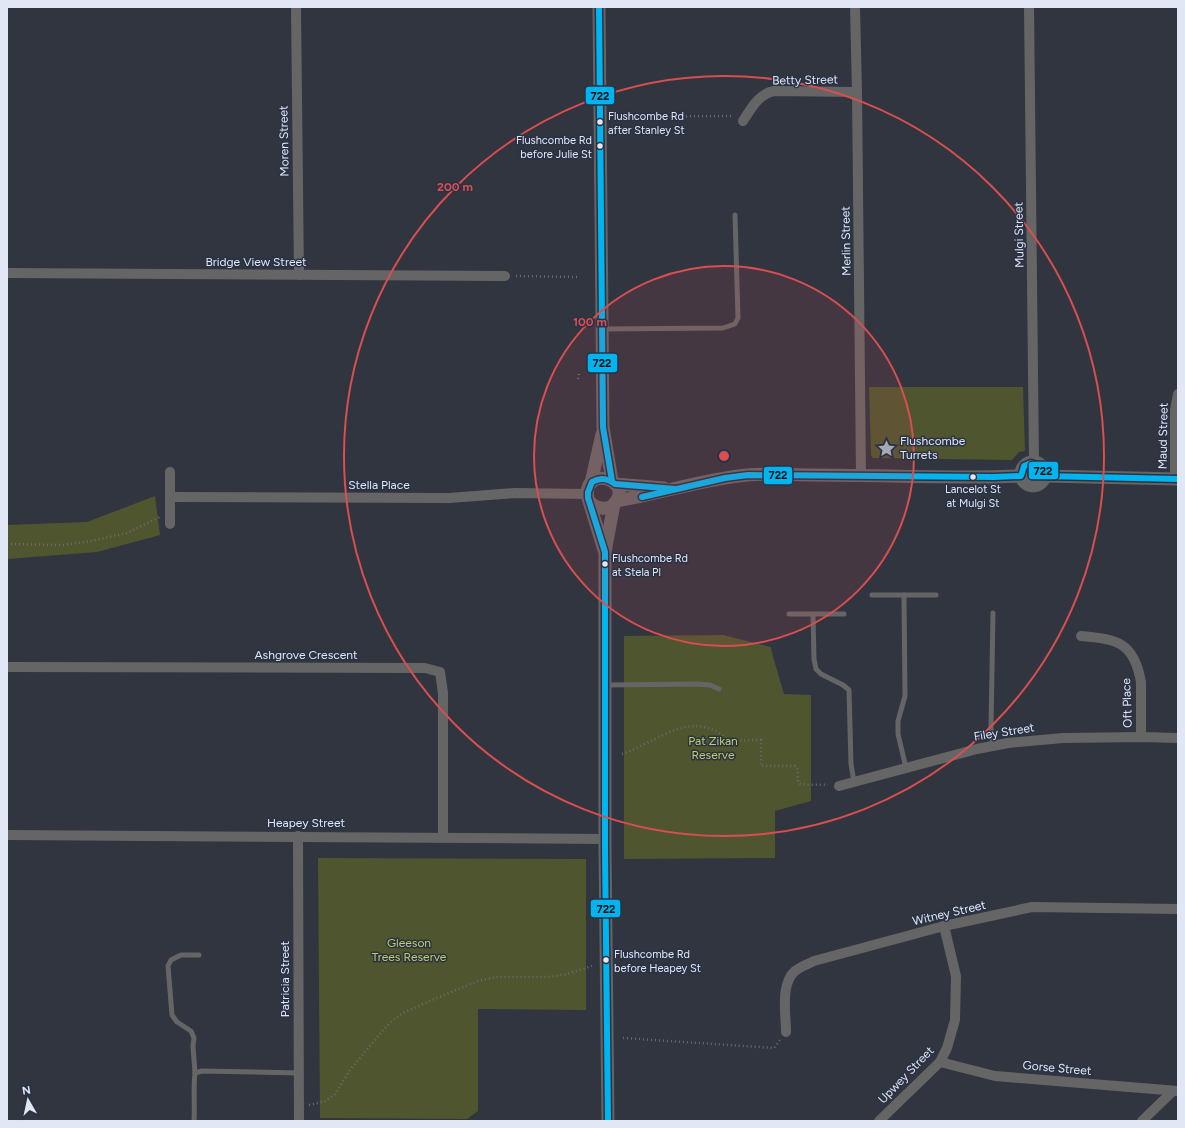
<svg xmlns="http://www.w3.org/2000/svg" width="1185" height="1128" font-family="Figtree,sans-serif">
  <rect width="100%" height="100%" fill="#30353f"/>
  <g fill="#4f562f">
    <path d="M869 387H1023L1025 451 1019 452 1012 460 873 458 871 455Z"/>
    <path d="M155 496 160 535 97 552 8 559 7 525 87 522Z"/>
    <path d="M723 635 771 647 772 653 784 694 811 695V801L775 811V858L624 859V636Z"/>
    <path d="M318 858 586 859V1010L478 1009V1111L467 1119 320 1118Z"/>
  </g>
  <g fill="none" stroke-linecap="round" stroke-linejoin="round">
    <g stroke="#6b6b6d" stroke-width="2.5" stroke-dasharray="1 3" stroke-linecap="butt">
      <path d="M618 117 731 116 733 117"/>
      <path d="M516 276 577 277"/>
      <path d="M578 379 579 374"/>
      <path d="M7 544 63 545 91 541 127 533 160 517"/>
      <path d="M622 754C658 742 693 706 729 741L761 740V766H795L798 770C798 773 797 780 799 783 800 786 823 784 828 785"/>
      <path d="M623 1038 774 1048 780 1040"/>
      <path d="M309 1105 326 1101 335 1094 350 1070 384 1029 393 1020 403 1013 432 1000 478 981 496 977H548L567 974 592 966"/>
    </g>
    <g stroke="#666566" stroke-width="5">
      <path d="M603 329 723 328 735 324 738 318 735 215"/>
      <path d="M872 595H936"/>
      <path d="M904 595 905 696 898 721V734L906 768"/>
      <path d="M993 613 991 727 993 746"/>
      <path d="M789 614H844"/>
      <path d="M813 614 814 659 816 669 821 674 843 685 849 690 851 764 854 782"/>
      <path d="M606 685 697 684 710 685 719 689"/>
      <path d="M199 955H181L171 960 168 966 172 1015 177 1022 191 1031 194 1038 193 1046 195 1073 202 1071 299 1073"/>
      <path d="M194 1121C195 1105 193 1089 195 1073"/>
    </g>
    <g stroke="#666566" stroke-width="10">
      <path d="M296 7 299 275"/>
      <path d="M855 7 857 92 861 475"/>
      <path d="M1029 7 1034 462"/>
      <path d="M743 121C751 109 758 94 774 91L857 92"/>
      <path d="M7 273 505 276"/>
      <path d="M170 472V524"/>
      <path d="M1175 479V410L1178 394"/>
      <path d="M170 497 449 498 515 493 587 494"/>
      <path d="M1081 636C1117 639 1134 642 1141 682V737"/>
      <path d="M7 667 425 668 440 672 443 693V837"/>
      <path d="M839 786 977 749 1008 743 1063 738 1141 737 1178 738"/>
      <path d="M7 835 606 839"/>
      <path d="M298 836 299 1121"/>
      <path d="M786 1032C786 1014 780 984 795 971 800 967 808 964 814 961L944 926 1032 907 1178 909"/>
      <path d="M940 1062 995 1076 1178 1091"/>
      <path d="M879 1121 940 1062 947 1048 955 1020 956 976 944 926"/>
      <path d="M1142 1121 1173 1091"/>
    </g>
    <g stroke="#666566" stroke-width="13">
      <path d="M599 7 603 427 612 481"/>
      <circle cx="1033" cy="474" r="12"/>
      <path d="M1045 476 1178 479"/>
      <path d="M591 483 602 434"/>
      <path d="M615 484 664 488"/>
      <path d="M589 501C596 509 609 512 616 502 632 477 581 466 588 498L604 550"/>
      <path d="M616 501C660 494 703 479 747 475 769 473 792 475 814 475 883 475 952 479 1021 476"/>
      <path d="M608 1121 605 849V552L614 504"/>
    </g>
    <defs>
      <g id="bus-1">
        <path d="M599 7 603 427 612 481"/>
        <path d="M642 497 725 478 748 475 994 477 1021 476 1024 466 1031 463 1041 466 1044 472 1045 476 1178 479"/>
        <path d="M608 1121 605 849V552L588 498V492L592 482C600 477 607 478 615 484L676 489"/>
      </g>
    </defs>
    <use href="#bus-1" stroke="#2a3245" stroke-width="9"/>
    <use href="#bus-1" stroke="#00b5ef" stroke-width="6"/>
  </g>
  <circle cx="724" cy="456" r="190" fill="#d84e51" fill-opacity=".12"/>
  <g fill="none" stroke="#d84e51" stroke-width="2">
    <circle cx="724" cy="456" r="190"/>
    <circle cx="724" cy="456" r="380"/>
  </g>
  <defs>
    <symbol id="sight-bare" viewBox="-9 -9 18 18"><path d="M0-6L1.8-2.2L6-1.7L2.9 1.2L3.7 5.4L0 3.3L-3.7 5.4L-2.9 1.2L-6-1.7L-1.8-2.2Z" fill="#a3a9b5" stroke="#2a3245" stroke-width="2.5" paint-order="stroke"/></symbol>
  </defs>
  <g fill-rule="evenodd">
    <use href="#sight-bare" x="874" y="436" width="25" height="25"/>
  </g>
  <g fill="#e1e7f4" stroke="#2a3245" stroke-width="1.5">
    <circle cx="600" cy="122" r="3.5"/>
    <circle cx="600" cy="146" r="3.5"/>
    <circle cx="973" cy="477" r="3.5"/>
    <circle cx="605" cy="564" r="3.5"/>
    <circle cx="606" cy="960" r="3.5"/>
  </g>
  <g text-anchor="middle" stroke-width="3" stroke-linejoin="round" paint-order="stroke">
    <g font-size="11" fill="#e1e7f4" stroke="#2a3245" text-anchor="start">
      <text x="608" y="120">Flushcombe Rd<tspan x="608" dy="14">after Stanley St</tspan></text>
      <text x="592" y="144" text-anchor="end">Flushcombe Rd<tspan x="592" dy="14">before Julie St</tspan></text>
      <text x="973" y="493" text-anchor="middle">Lancelot St<tspan x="973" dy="14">at Mulgi St</tspan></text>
      <text x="612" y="562">Flushcombe Rd<tspan x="612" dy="14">at Stela Pl</tspan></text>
      <text x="614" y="958">Flushcombe Rd<tspan x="614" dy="14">before Heapey St</tspan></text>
    </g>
    <g font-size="12" fill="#e1e7f4" stroke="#2a3245">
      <text transform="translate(805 80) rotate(-1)" y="4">Betty Street</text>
      <text transform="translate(284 141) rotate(-91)" y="4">Moren Street</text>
      <text transform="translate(1019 235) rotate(-91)" y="4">Mulgi Street</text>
      <text transform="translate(846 241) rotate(-91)" y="4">Merlin Street</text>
      <text x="256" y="266">Bridge View Street</text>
      <text transform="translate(1163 436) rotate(-89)" y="4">Maud Street</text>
      <text x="379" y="489">Stella Place</text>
      <text x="306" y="659">Ashgrove Crescent</text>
      <text transform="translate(1127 703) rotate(-92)" y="4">Oft Place</text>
      <text transform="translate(1004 732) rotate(-9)" y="4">Filey Street</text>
      <text x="306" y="827">Heapey Street</text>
      <text transform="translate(949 913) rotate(-13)" y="4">Witney Street</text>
      <text transform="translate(285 979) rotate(-90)" y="4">Patricia Street</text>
      <text transform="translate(1057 1068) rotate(5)" y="4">Gorse Street</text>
      <text transform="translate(906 1075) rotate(-46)" y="4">Upwey Street</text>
    </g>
    <g font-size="12" fill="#e1e7f4" stroke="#2a3245" text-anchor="start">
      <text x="900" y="445">Flushcombe<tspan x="900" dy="14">Turrets</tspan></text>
    </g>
    <g font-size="12" fill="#c0cf65" stroke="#2a3245">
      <text x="713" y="745">Pat Zikan<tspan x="713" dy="14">Reserve</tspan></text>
      <text x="409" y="947">Gleeson<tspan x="409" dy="14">Trees Reserve</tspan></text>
    </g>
  </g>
  <circle cx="724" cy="456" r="6" fill="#d84e51" stroke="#2a3245" stroke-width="2"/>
  <g font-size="12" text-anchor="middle" font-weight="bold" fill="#d84e51" stroke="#2a3245" stroke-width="3" stroke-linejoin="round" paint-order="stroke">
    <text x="455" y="191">200 m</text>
    <text x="590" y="326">100 m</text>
  </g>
  <g stroke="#2a3245" stroke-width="1.5">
    <rect x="585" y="86" width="30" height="19" rx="4" fill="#00b5ef"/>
    <rect x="587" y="353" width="31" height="20" rx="4" fill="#00b5ef"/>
    <rect x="1028" y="461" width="31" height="19" rx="4" fill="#00b5ef"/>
    <rect x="763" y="466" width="30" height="19" rx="4" fill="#00b5ef"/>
    <rect x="590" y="899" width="31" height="19" rx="4" fill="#00b5ef"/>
  </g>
  <g font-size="11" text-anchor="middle" font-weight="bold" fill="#111">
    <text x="600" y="100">722</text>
    <text x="602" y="367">722</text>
    <text x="1043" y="475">722</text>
    <text x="778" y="479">722</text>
    <text x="606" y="913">722</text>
  </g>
  <rect width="1185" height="1128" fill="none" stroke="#e1e7f4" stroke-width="16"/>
  <g transform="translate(28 1100) rotate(351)" stroke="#2a3245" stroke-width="3" paint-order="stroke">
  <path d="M0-3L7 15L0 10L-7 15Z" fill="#e1e7f4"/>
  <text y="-6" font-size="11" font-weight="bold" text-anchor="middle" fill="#e1e7f4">N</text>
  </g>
</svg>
